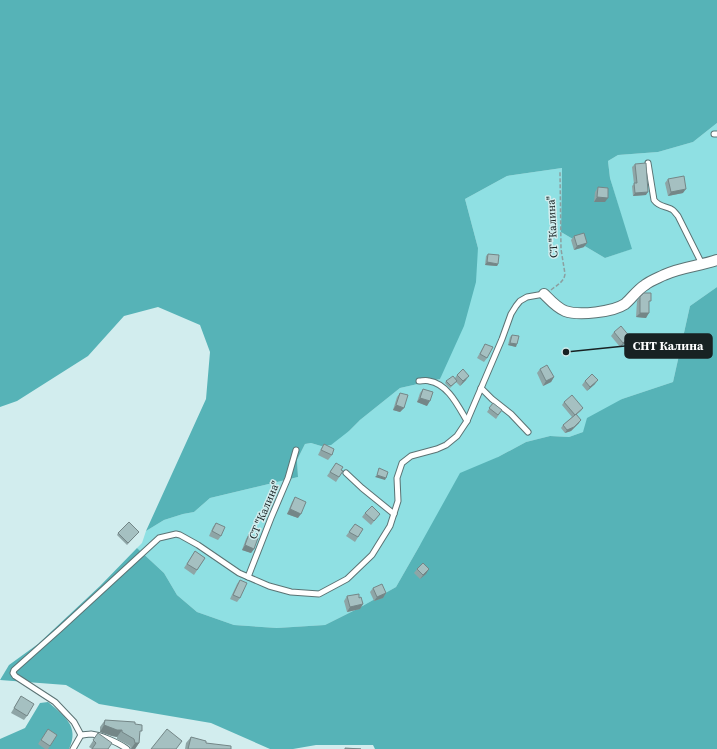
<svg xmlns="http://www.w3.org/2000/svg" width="717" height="749" font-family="'Source Serif 4',serif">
  <rect width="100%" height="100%" fill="#d2edee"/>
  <path fill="#8fe0e3" d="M717 123V287L690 306 673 382 622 399 583 432 569 437 550 436 526 442 498 457 420 545 396 587 359 608 325 625 277 628 234 625 197 612 177 595 164 573 137 548 142 543 146 531 164 520 183 514 194 512 210 498 298 477 297 460 305 444 311 443 321 446 349 431 360 420 400 388 440 379 478 248 465 199 507 176 562 168 561 232 605 258 631 249 610 178 608 161 618 155 658 152 693 142Z"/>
  <g fill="#56b3b7">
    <path d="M0 0H717V123L693 142 658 152 618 155 608 161 610 178 632 249 605 258 561 232 562 168 507 176 465 199 478 248 476 282 464 326 440 379 400 388 360 420 349 431 331 445 321 446 311 443 305 444 297 460 298 477 210 498 194 512 183 514 164 520 146 531 206 399 210 352 200 325 158 307 124 316 88 356 17 401 0 407Z"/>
    <path d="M717 287V749H375L373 745H316L293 749H270L211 723 99 704 66 685 0 680 9 665 38 644 100 586 137 548 164 573 177 595 197 612 234 625 277 628 325 625 359 608 396 587 420 545 460 473 498 457 526 442 550 436 569 437 583 432 587 418 622 399 673 382 690 306Z"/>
    <path d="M48 702C64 716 80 726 69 749H0V739L25 728 40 703Z"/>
  </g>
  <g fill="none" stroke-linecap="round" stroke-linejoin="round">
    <defs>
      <g id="lane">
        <path d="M714 134H717"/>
        <path d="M648 163 654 200C659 207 665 206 671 209 674 210 676 214 678 216L702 264"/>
        <path d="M419 381C422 381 426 380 429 381 448 384 458 406 467 421"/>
        <path d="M481 388 492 399 511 414 528 432"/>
        <path d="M346 473 362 488 394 514"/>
        <path d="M248 577 271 518 288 478 296 450"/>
        <path d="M81 735C84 735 88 734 91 734 101 735 119 743 127 749"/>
        <path d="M73 749 81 735 74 722 55 702 15 676 13 673 14 670 60 629 159 538 176 534 180 535 198 545 239 573 269 586 291 592 319 594 347 579 372 555 390 526 398 501 397 478 402 463 411 456 437 449 446 445 457 436 467 421 502 339 511 314 516 306 520 301 527 297 544 294"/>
      </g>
      <path id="street" d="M544 294C550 300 557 308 565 311 579 316 613 312 625 304 632 298 637 290 645 285 650 281 658 278 664 275 681 267 700 266 717 260"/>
    </defs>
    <use href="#lane" stroke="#5b7374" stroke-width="7"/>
    <use href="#street" stroke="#5b7374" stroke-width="12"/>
    <path stroke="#8b9fa0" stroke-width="1.5" stroke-dasharray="4 2" stroke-linecap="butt" d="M551 290C557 285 564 282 565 274L561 249 560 172"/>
    <use href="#lane" stroke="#fff" stroke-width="5"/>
    <use href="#street" stroke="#fff" stroke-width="10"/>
  </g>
  <g fill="#8ea5a6">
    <path d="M635 164 646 195 633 196 632 186 634 184 632 167Z"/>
    <path d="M668 179 683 193 668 196 665 183Z"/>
    <path d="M598 187 605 202H594L595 192Z"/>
    <path d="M574 236 584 247 574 250 571 240Z"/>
    <path d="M488 254 498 264 497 266 485 265 486 256Z"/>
    <path d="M640 297 649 304 646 318 636 317 637 301Z"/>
    <path d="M614 332 627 342 620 347 611 336Z"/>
    <path d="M512 335 516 347 508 345 510 337Z"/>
    <path d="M485 344 487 358 484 362 477 358Z"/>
    <path d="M540 369 554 377 551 382 543 386 537 373Z"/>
    <path d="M457 375 466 380 460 386 456 382 450 388 445 383 446 381 455 378Z"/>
    <path d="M585 381 595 384 587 391 582 385Z"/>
    <path d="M423 389 427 406 417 402 420 393Z"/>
    <path d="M400 393 404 408 400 412 393 410 397 397Z"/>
    <path d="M564 402 583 408 581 411 576 415 579 423 571 431 565 433 561 428 563 425 572 417 562 405Z"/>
    <path d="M493 403 502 410 496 419 487 412Z"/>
    <path d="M324 444 332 455 328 460 318 455 321 449Z"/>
    <path d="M336 463 341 470 343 471 336 482 327 476Z"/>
    <path d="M295 497 298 518 287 514 292 502Z"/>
    <path d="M365 513 380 514 371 525 362 517Z"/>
    <path d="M216 523 221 536 218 540 209 536 213 527Z"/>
    <path d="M355 524 363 529 355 542 346 536Z"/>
    <path d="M139 532 127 545 117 535 118 533Z"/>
    <path d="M249 534 254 549 251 553 242 550 246 539Z"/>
    <path d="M195 551 205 558 194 575 184 568Z"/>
    <path d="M417 569 426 574 420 579 414 573Z"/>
    <path d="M240 580V598L237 602 230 599 237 584Z"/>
    <path d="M373 588 386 593 383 598 374 601 370 592Z"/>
    <path d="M347 596 359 598 363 604 360 609 347 612 344 601Z"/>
    <path d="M21 696 27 716 24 720 11 713Z"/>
    <path d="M105 720 135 724 140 734 139 743 135 749H131L130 746 117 739V737L112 736 100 732V727Z"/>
    <path d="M48 729 57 735 48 749H45L38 744Z"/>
    <path d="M98 733 108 749H92L89 747Z"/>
    <path d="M191 737 206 743 231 749H185L186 743Z"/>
  </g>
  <g fill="#748687">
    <path d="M686 189 683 193 668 196 671 192Z"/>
    <path d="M648 192 646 195 633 196 635 193Z"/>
    <path d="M597 197 608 198 605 202H594Z"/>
    <path d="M587 243 584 247 574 250 577 246Z"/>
    <path d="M487 262 498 264 497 266 485 265Z"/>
    <path d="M640 313H649L646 318 636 317Z"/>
    <path d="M630 337 627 342 620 347 623 343Z"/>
    <path d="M510 343 517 344 516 347 508 345Z"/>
    <path d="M469 376 466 380 460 386 463 381Z"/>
    <path d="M554 377 551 382 543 386 546 381Z"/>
    <path d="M598 380 595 384 587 391 590 387Z"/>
    <path d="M420 398 430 401 427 406 417 402Z"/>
    <path d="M396 405 404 408 400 412 393 410Z"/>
    <path d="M581 420 579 423 571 431 565 433 567 430Z"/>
    <path d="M377 475 386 478 385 480 375 477Z"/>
    <path d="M290 509 301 514 298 518 287 514Z"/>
    <path d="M245 545 254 549 251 553 242 550Z"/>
    <path d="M429 569 426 574 420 579 423 575Z"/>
    <path d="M386 593 383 598 374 601 377 597Z"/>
    <path d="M363 604 360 609 347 612 350 607Z"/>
    <path d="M104 725 122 730 117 737 112 736 100 732Z"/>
    <path d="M135 743H139L135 749H131Z"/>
  </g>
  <g fill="#a5c0c1" stroke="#748687">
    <path d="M646 163 648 192 635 193 634 183H637L635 164Z"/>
    <path d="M684 176 686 189 671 192 668 179Z"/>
    <path d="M598 187 608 188V198L597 197Z"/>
    <path d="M584 233 587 243 577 246 574 236Z"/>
    <path d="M488 254 499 255 498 264 487 262Z"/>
    <path d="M644 293H651V301H649V313H640V297Z"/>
    <path d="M621 326 630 337 623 343 614 332Z"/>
    <path d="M512 335 519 336 517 344 510 343Z"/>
    <path d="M485 344 493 347 487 358 480 354Z"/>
    <path d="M547 365 554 377 546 381 540 369Z"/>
    <path d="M463 369 469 376 463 381 457 375Z"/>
    <path d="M592 374 598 380 590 387 585 381Z"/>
    <path d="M453 376 457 381 451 386 446 381Z"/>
    <path d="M423 389 433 392 430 401 420 398Z"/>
    <path d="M400 393 408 395 404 408 396 405Z"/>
    <path d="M572 395 583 408 575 415 576 414 581 420 574 427 567 430 563 425 575 415 564 402Z"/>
    <path d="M493 403 502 410 498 415 489 408Z"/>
    <path d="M324 444 334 449 332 455 321 450Z"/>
    <path d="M336 463 343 467 341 470 343 471 339 477 330 472Z"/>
    <path d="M379 468 388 472 386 478 377 475Z"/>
    <path d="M295 497 306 502 301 514 290 509Z"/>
    <path d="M372 506 380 514 374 521 365 513Z"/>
    <path d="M129 522 139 532 128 543 118 533Z"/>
    <path d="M216 523 225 527 221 536 212 531Z"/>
    <path d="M355 524 363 529 358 537 349 532Z"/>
    <path d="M249 534 258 538 254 549 245 545Z"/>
    <path d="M195 551 205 558 197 570 187 564Z"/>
    <path d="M423 563 429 569 423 575 417 569Z"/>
    <path d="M240 580 247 583 240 598 233 595Z"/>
    <path d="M382 584 386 593 377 597 373 588Z"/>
    <path d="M359 594V598L361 597 363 604 350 607 347 596Z"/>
    <path d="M21 696 34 704 27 716 14 708Z"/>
    <path d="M105 720 135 722V724L142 725V731H140L139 743H135L134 739 122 732V730H117L104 725Z"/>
    <path d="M48 729 57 735 50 746 41 740Z"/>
    <path d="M167 729 182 741 176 749H151Z"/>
    <path d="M98 733 112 743 108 749H92L96 743 93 740Z"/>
    <path d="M191 737 206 741V743L231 746V749H188Z"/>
    <path d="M345 748 361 749H345Z"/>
  </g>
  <g text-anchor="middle" stroke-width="3" stroke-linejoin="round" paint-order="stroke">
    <g font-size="11" fill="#182223" stroke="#d2edee">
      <text transform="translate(552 227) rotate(-93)" y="4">СТ "Калина"</text>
      <text transform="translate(264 510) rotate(-67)" y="4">СТ "Калина"</text>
    </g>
  </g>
  <path fill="none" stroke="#182223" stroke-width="1.5" d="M566 352L625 346"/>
  <circle fill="#182223" stroke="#d2edee" stroke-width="1.5" cx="566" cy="352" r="4"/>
  <rect fill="#182223" stroke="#182223" stroke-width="1.5" x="625" y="334" width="87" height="24" rx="4"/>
  <g font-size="12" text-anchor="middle" font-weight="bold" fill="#fff">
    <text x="668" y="350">СНТ Калина</text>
  </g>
</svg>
